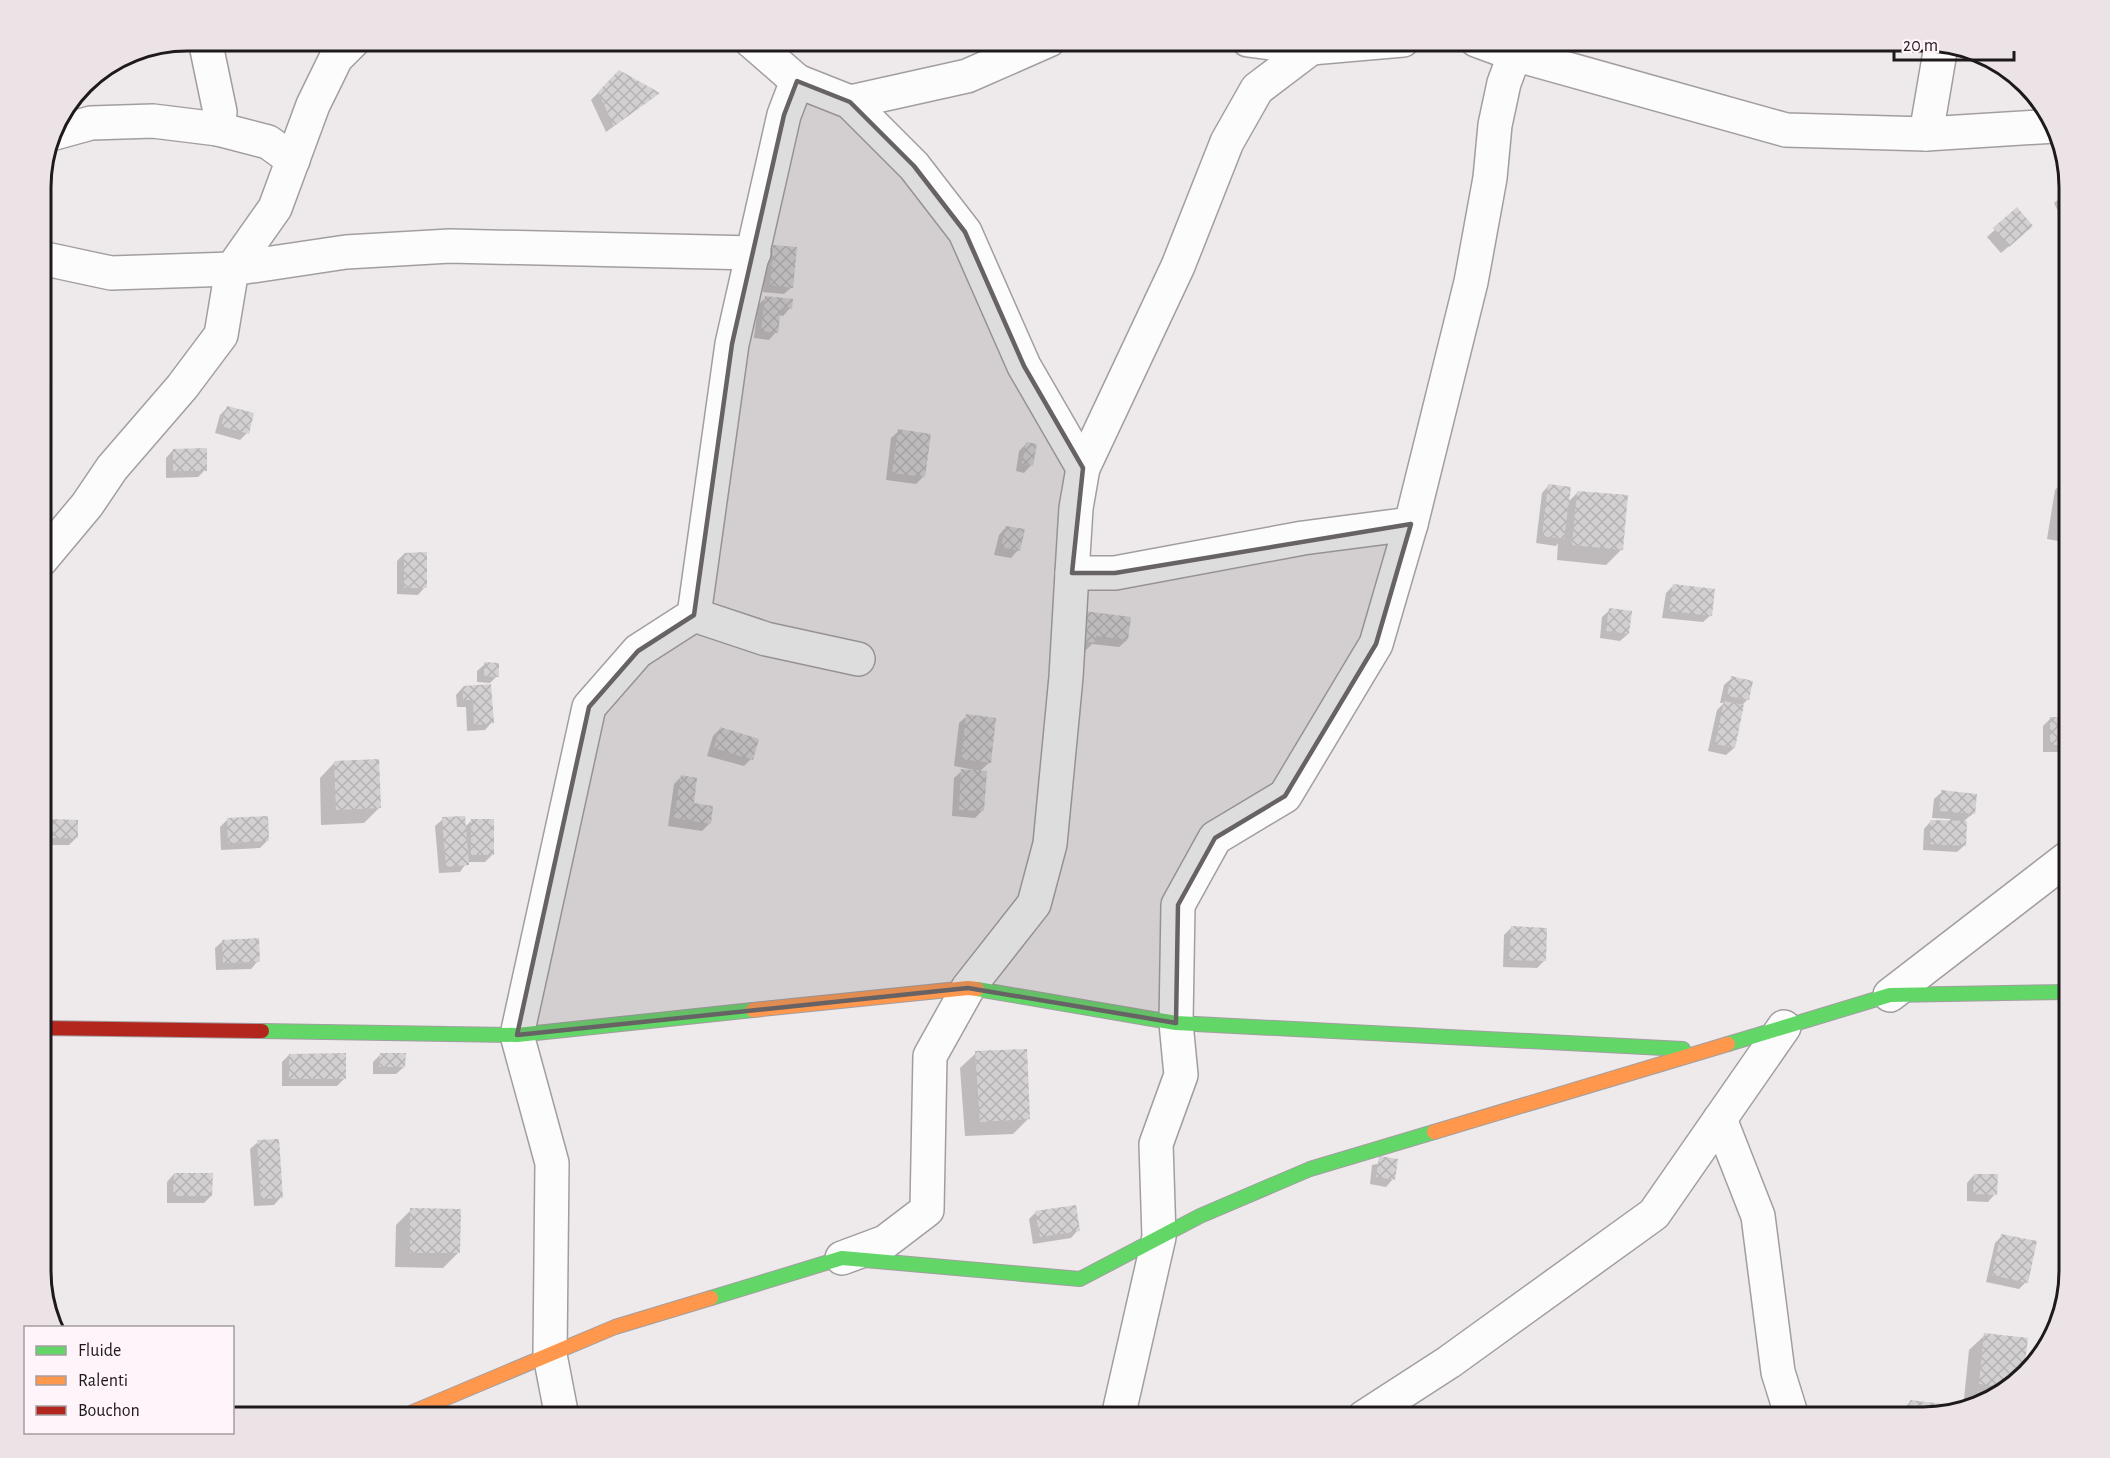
<svg xmlns="http://www.w3.org/2000/svg" width="2110" height="1458" font-family="'Alegreya Sans',sans-serif">
  <defs>
    <pattern id="building-cross-hatch" width="8" height="8" patternUnits="userSpaceOnUse" patternTransform="scale(1.5)"><rect width="8" height="8" fill="#d3d0d1"/><path d="M0 0l8 8M0 8l8-8" fill="none" stroke="#b5b2b3"/></pattern>
  </defs>
  <rect width="100%" height="100%" fill="#eee9eb"/>
  <g fill="#0003">
    <path d="M1752 40 1744 51 1708 41V40Z"/>
    <path d="M619 72 658 94 606 132 591 100Z"/>
    <path d="M2069 191V219L2063 222 2054 203Z"/>
    <path d="M2017 210 2024 233 2001 253 1987 237Z"/>
    <path d="M774 247 792 287 784 294 763 292 766 254Z"/>
    <path d="M765 298 790 308 783 316 778 315 776 332 769 340 754 338 758 305Z"/>
    <path d="M227 408 247 433 240 440 215 433 220 415Z"/>
    <path d="M899 431 923 477 916 484 886 480 891 438Z"/>
    <path d="M1027 443 1031 465 1024 473 1016 471 1019 451Z"/>
    <path d="M173 450 205 470 198 477 166 478V458Z"/>
    <path d="M2069 475V543L2047 539 2055 490Z"/>
    <path d="M1549 485 1567 503 1577 493 1622 549 1606 565 1557 560 1558 543 1556 546 1536 543 1542 493Z"/>
    <path d="M1006 527 1018 550 1011 558 994 555 999 535Z"/>
    <path d="M404 554 425 587 418 595 397 594V561Z"/>
    <path d="M1673 586 1711 615 1703 622 1662 618 1666 593Z"/>
    <path d="M1610 610 1628 634 1620 641 1600 638 1602 617Z"/>
    <path d="M1077 620 1127 640 1119 647 1092 644 1086 650 1074 648Z"/>
    <path d="M485 664 497 676 490 683 477 682V671Z"/>
    <path d="M1732 678 1751 682 1747 700 1741 706 1734 748 1726 755 1708 751 1717 710 1724 703H1720L1724 685Z"/>
    <path d="M463 687 492 722 485 730 467 731 466 707H457L456 695Z"/>
    <path d="M967 716 990 762 980 771 954 766 959 723Z"/>
    <path d="M2050 719H2069V746L2063 752H2043V726Z"/>
    <path d="M720 729 751 759 744 766 707 756 713 736Z"/>
    <path d="M335 762 379 808 364 823 321 825 320 778Z"/>
    <path d="M962 771 983 810 975 818 952 816 954 778Z"/>
    <path d="M681 777 692 804 710 823 702 831 668 826 674 784Z"/>
    <path d="M1942 792 1974 813 1965 820V845L1957 852 1923 850 1924 829 1931 821 1950 822V819L1932 818 1934 799Z"/>
    <path d="M443 819 464 828 471 821 493 854 485 862H467L460 872 439 873 435 826Z"/>
    <path d="M52 820 76 838 69 845H44V828Z"/>
    <path d="M227 820 267 841 260 848 221 850 220 827Z"/>
    <path d="M1511 928 1544 961 1537 968 1503 967 1504 935Z"/>
    <path d="M223 941 258 961 251 969 216 970 215 948Z"/>
    <path d="M976 1053 1029 1118 1013 1134 965 1136 960 1068Z"/>
    <path d="M289 1055 345 1078 337 1086H282V1062Z"/>
    <path d="M380 1055 404 1067 396 1074H373V1062Z"/>
    <path d="M258 1142 281 1197 274 1205 254 1206 250 1149Z"/>
    <path d="M1396 1160 1393 1179 1386 1187 1370 1184 1372 1165Z"/>
    <path d="M174 1174 211 1196 204 1203H167V1182Z"/>
    <path d="M1974 1175 1995 1194 1988 1202 1967 1201V1183Z"/>
    <path d="M411 1210 459 1252 443 1268 395 1267 396 1225Z"/>
    <path d="M1036 1212 1078 1230 1071 1238 1033 1244 1029 1219Z"/>
    <path d="M2002 1236 2026 1282 2019 1289 1986 1282 1995 1243Z"/>
    <path d="M1985 1335 2023 1372 1989 1402 1964 1399 1969 1350Z"/>
    <path d="M1911 1401 1958 1409 1924 1417H1895Z"/>
  </g>
  <g fill="url(#building-cross-hatch)">
    <path d="M619 70 660 93 614 126 598 92Z"/>
    <path d="M2069 190V213L2060 194Z"/>
    <path d="M2017 207 2033 226 2009 247 1993 228Z"/>
    <path d="M773 245 797 247 793 288 770 285Z"/>
    <path d="M765 296 793 299 792 309 781 308 778 333 761 331Z"/>
    <path d="M227 406 254 413 249 434 221 426Z"/>
    <path d="M898 429 931 434 925 477 892 473Z"/>
    <path d="M1026 442 1037 444 1033 466 1022 464Z"/>
    <path d="M207 448V471H173V449Z"/>
    <path d="M2068 482H2069V525L2062 524Z"/>
    <path d="M1548 484 1571 487 1564 539 1542 536Z"/>
    <path d="M1577 491 1628 495 1623 550 1572 545Z"/>
    <path d="M1006 526 1025 529 1020 551 1001 547Z"/>
    <path d="M427 552V588H404V553Z"/>
    <path d="M1673 584 1715 589 1712 616 1669 611Z"/>
    <path d="M1609 608 1632 611 1629 634 1606 631Z"/>
    <path d="M1084 611 1131 617 1128 640 1096 636 1094 643 1081 641Z"/>
    <path d="M484 662 499 663V677L484 676Z"/>
    <path d="M1731 676 1753 681 1749 700 1727 696Z"/>
    <path d="M491 684 494 723 474 725 473 700H463V686Z"/>
    <path d="M1724 701 1744 705 1735 748 1715 744Z"/>
    <path d="M966 714 996 718 991 763 961 759Z"/>
    <rect x="2050" y="717" width="19" height="28"/>
    <path d="M720 727 759 739 753 760 714 748Z"/>
    <path d="M379 759 381 808 336 810 334 761Z"/>
    <path d="M961 769 987 771 984 811 959 810Z"/>
    <path d="M681 775 697 778 694 803 713 806 711 824 674 818Z"/>
    <path d="M1941 790 1977 794 1975 814 1939 811Z"/>
    <path d="M268 816 269 841 228 843 227 818Z"/>
    <path d="M465 816 469 865 446 867 442 817Z"/>
    <path d="M51 819 78 820V838H51Z"/>
    <rect x="471" y="819" width="23" height="36"/>
    <path d="M1930 820 1967 821 1966 846 1930 844Z"/>
    <path d="M1511 926 1547 928 1546 961 1509 960Z"/>
    <path d="M259 938 260 962 223 963 222 940Z"/>
    <path d="M1027 1049 1030 1119 980 1122 975 1051Z"/>
    <path d="M346 1053V1079H289V1054Z"/>
    <path d="M380 1053H406L405 1067H379Z"/>
    <path d="M279 1139 283 1198 261 1199 257 1140Z"/>
    <path d="M1379 1156 1398 1159 1395 1180 1376 1177Z"/>
    <path d="M174 1173H213L212 1196H173Z"/>
    <path d="M1974 1174H1998L1997 1195 1973 1194Z"/>
    <path d="M1076 1205 1080 1231 1040 1237 1035 1211Z"/>
    <path d="M410 1208 461 1209 460 1253H410Z"/>
    <path d="M2001 1234 2037 1241 2028 1283 1992 1275Z"/>
    <path d="M1984 1333 2028 1338 2024 1371 2006 1387 1979 1384Z"/>
    <path d="M1910 1400 1960 1406V1409L1924 1417H1908Z"/>
  </g>
  <g fill="none" stroke-linecap="round" stroke-linejoin="round">
    <defs>
      <g id="street">
        <path d="M205 40 220 112 218 129 268 142 293 160"/>
        <path d="M750 40 797 81 850 102 914 166 965 232 1024 366 1083 468"/>
        <path d="M1248 40 1311 48 1403 40"/>
        <path d="M1476 40 1514 54 1786 130 1926 134 2055 126"/>
        <path d="M1311 48 1257 89 1227 142 1178 266 1083 468 1076 508 1072 573H1115L1303 538 1411 524"/>
        <path d="M850 102 967 76 1049 40"/>
        <path d="M51 134 91 123 153 121 218 129"/>
        <path d="M1926 134 1941 46"/>
        <path d="M41 258 111 273 232 269 346 252 450 246 754 253"/>
        <path d="M41 560 87 505 112 468 182 387 221 335 232 269 275 208 313 105 336 58 354 40"/>
        <path d="M694 615 766 639 858 659"/>
        <path d="M1890 995 2069 857"/>
        <path d="M1720 1119 1758 1216 1778 1372 1792 1417"/>
        <path d="M842 1258 885 1242 927 1210 930 1056 968 988 1034 904 1050 844 1066 677 1072 573"/>
        <path d="M562 1417 550 1355 552 1163 517 1035 589 707 638 651 694 615 732 344 784 115 797 81"/>
        <path d="M1118 1417 1159 1237 1156 1144 1181 1075 1176 1023 1178 905 1215 838 1285 796 1376 644 1411 524 1471 282 1490 178 1495 125 1504 83 1520 40"/>
        <path d="M1364 1417 1449 1362 1654 1214 1784 1027"/>
      </g>
      <g id="fast">
        <path d="M977 989 1176 1023 1683 1049"/>
        <path d="M262 1031 517 1035 753 1010"/>
        <path d="M1728 1044 1890 995 2069 992"/>
        <path d="M711 1298 842 1258 1080 1279 1200 1216 1310 1169 1434 1132"/>
      </g>
      <g id="slow">
        <path d="M753 1010 968 988 977 989"/>
        <path d="M1434 1132 1728 1044"/>
        <path d="M401 1417 615 1327 711 1298"/>
      </g>
      <path id="jam" d="M41 1028 262 1031"/>
    </defs>
    <use href="#street" stroke="#a29ea0" stroke-width="36"/>
    <use href="#fast" stroke="#a29ea0" stroke-width="16"/>
    <use href="#slow" stroke="#a29ea0" stroke-width="16"/>
    <use href="#jam" stroke="#a29ea0" stroke-width="16"/>
    <use href="#street" stroke="#fcfcfc" stroke-width="33"/>
    <use href="#fast" stroke="#63d668" stroke-width="14"/>
    <use href="#slow" stroke="#ff974d" stroke-width="14"/>
    <use href="#jam" stroke="#b3261e" stroke-width="14"/>
  </g>
  <path fill="#676264" fill-opacity="0.2" stroke="#676264" stroke-width="4.5" stroke-linejoin="round" d="M797 81 850 102 914 166 965 232 1024 366 1083 468 1072 573H1115L1411 524 1376 644 1285 796 1215 838 1178 905 1176 1023 968 988 517 1035 589 707 638 651 694 615 732 344 784 115Z"/>
  <path d="M0 0H2110V1458H0ZM187 51H1923A136 136 0 0 1 2059 187V1271A136 136 0 0 1 1923 1407H187A136 136 0 0 1 51 1271V187A136 136 0 0 1 187 51Z" fill="#ece3e7" fill-rule="evenodd"/>
  <path fill="none" stroke="#1e1a1c" stroke-width="3" d="M187 51H1923A136 136 0 0 1 2059 187V1271A136 136 0 0 1 1923 1407H187A136 136 0 0 1 51 1271V187A136 136 0 0 1 187 51Z"/>
  <rect x="24" y="1326" width="210" height="108" fill="#fef4f9" stroke="#a49da1" stroke-width="1.5"/>
  <rect x="36" y="1346" width="30" height="9" fill="#63d668" stroke="#a49da1" stroke-width="1.5"/>
  <text x="78" y="1356" font-size="18" fill="#1e1a1c">Fluide</text>
  <rect x="36" y="1376" width="30" height="9" fill="#ff974d" stroke="#a49da1" stroke-width="1.5"/>
  <text x="78" y="1386" font-size="18" fill="#1e1a1c">Ralenti</text>
  <rect x="36" y="1406" width="30" height="9" fill="#b3261e" stroke="#a49da1" stroke-width="1.5"/>
  <text x="78" y="1416" font-size="18" fill="#1e1a1c">Bouchon</text>
  <path d="M1894 51v9h120v-9" fill="none" stroke="#1e1a1c" stroke-width="3"/>
  <text x="1903" y="51" font-size="18" fill="#1e1a1c" stroke="#fef4f9" stroke-width="4.5" paint-order="stroke">20 m</text>
</svg>
